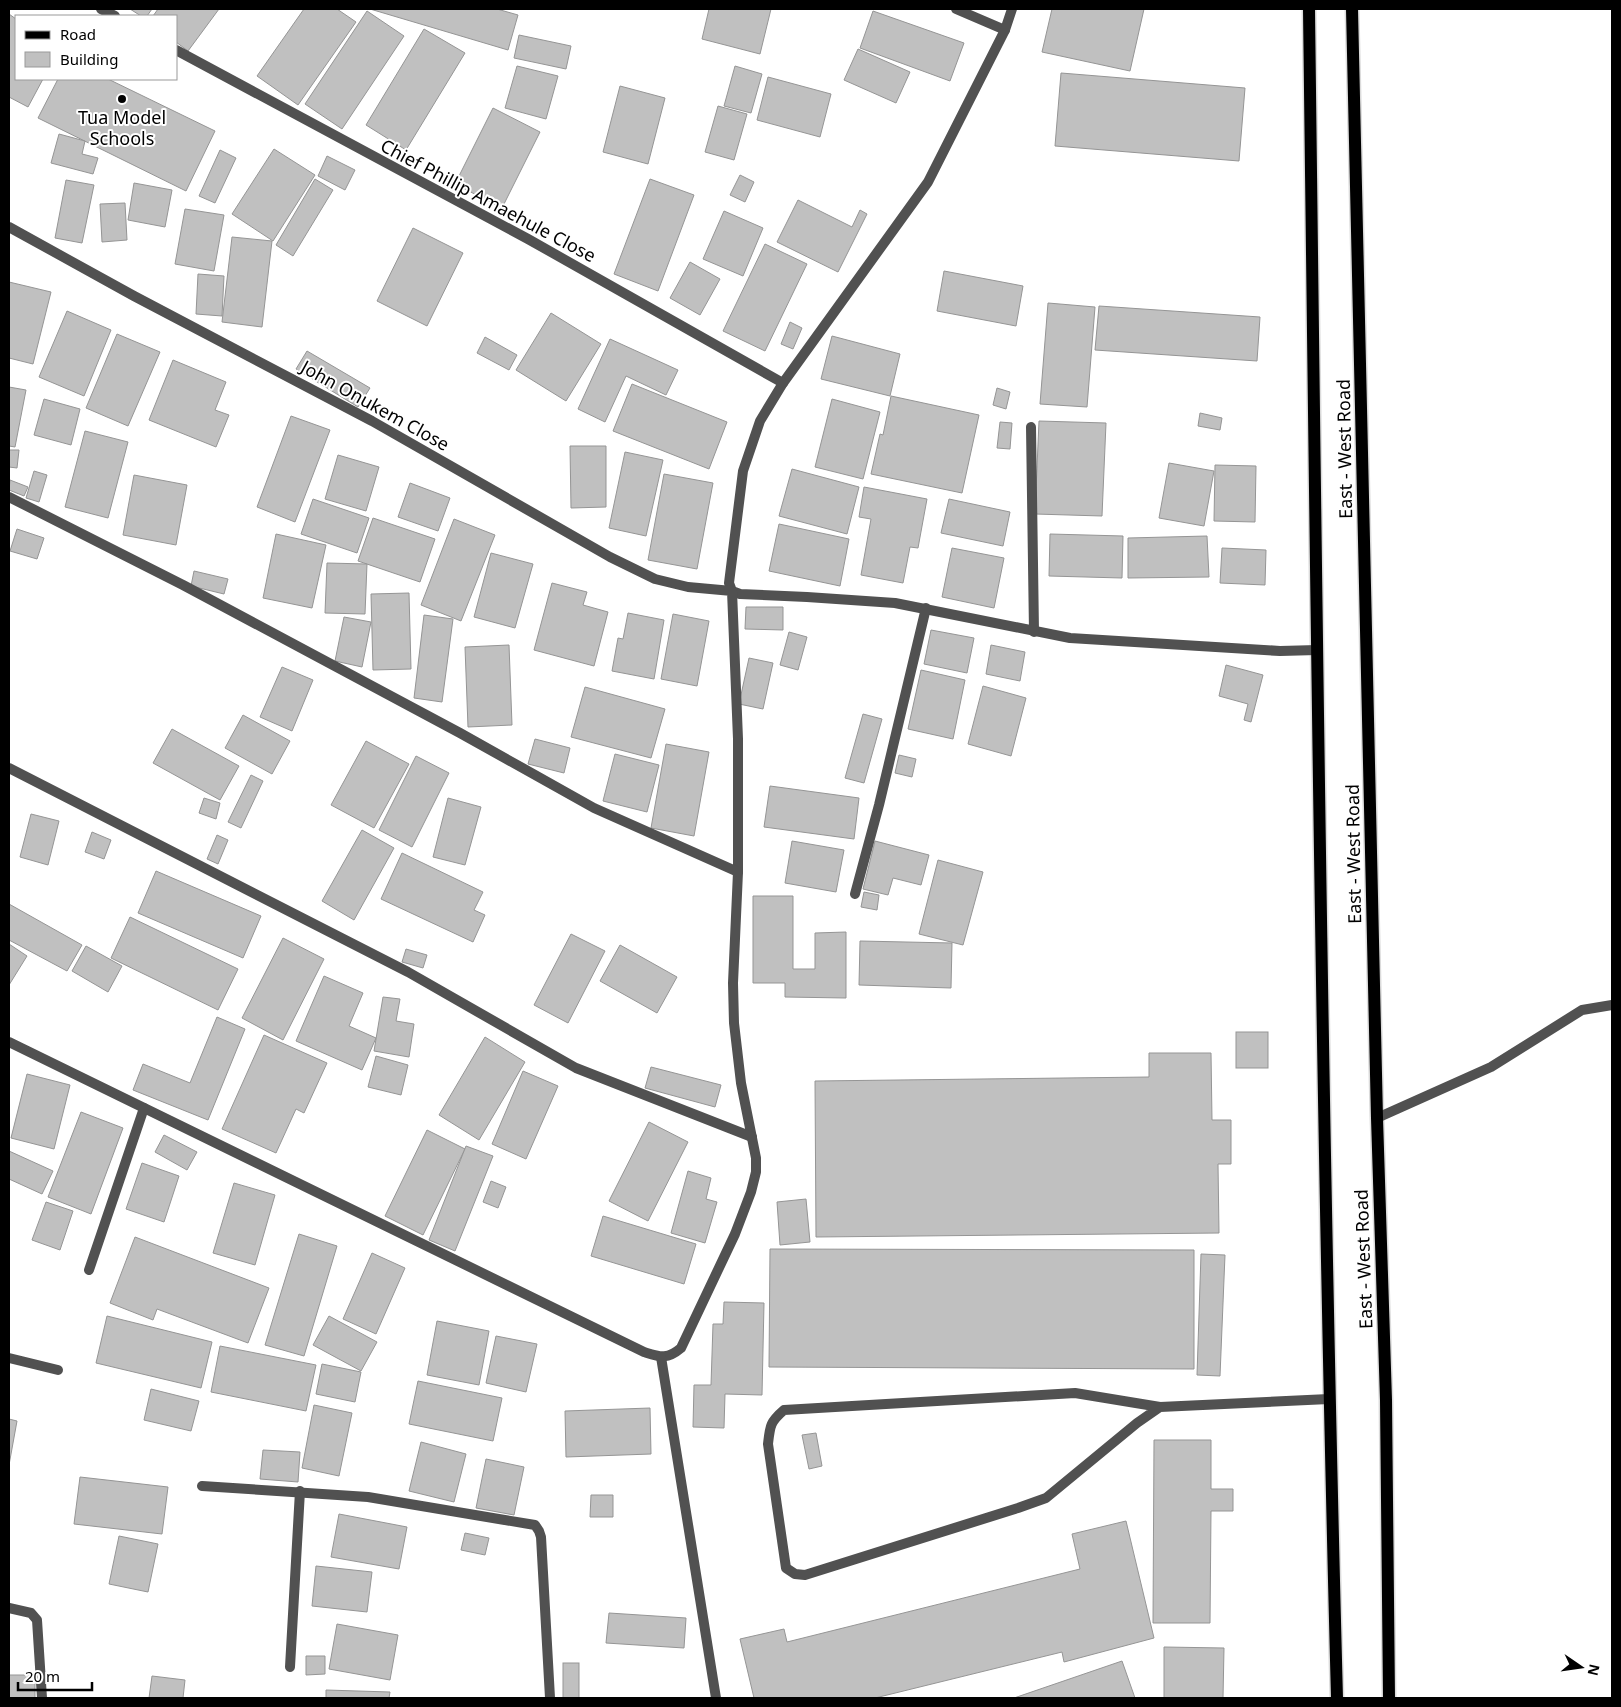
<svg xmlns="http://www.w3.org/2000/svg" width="1621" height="1707" font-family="'Noto Sans',sans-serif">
  <rect width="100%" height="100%" fill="#fff"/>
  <g fill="#c0c0c0" stroke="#959595">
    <path d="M130 9H152L147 16H141Z"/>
    <path d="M158 9H219L188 51 176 42V16H153Z"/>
    <path d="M304 9H337L356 22 298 105 257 76Z"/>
    <path d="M370 9H497L518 15 508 50Z"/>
    <path d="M709 9H771L760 54 702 39Z"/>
    <path d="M1052 9H1144L1130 71 1042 52Z"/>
    <path d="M367 11 404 36 342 129 305 104Z"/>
    <path d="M873 11 964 43 950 81 860 48Z"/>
    <path d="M9 14 16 19V79H43L28 107 9 97Z"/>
    <path d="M424 29 465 53 406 150 366 125Z"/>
    <path d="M519 35 571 46 566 69 514 58Z"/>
    <path d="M858 49 910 72 896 103 844 80Z"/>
    <path d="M517 66 558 76 546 119 505 108Z"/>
    <path d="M735 66 762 74 751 113 724 106Z"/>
    <path d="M1061 73 1245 88 1239 161 1055 146Z"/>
    <path d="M768 77 831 94 820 137 757 120Z"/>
    <path d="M58 79H108L215 131 186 191 38 118Z"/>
    <path d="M620 86 665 98 648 164 603 152Z"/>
    <path d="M718 106 747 114 734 160 705 152Z"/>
    <path d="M493 108 540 132 502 208 455 184Z"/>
    <path d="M59 134 85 141 82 154 98 158 93 174 51 163Z"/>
    <path d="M274 149 315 175 273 241 232 214Z"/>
    <path d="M220 150 236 158 215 203 199 196Z"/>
    <path d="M327 156 355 170 345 190 318 176Z"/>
    <path d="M740 175 754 182 745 202 730 195Z"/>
    <path d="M315 179 333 190 293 256 276 245Z"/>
    <path d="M650 179 694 195 658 291 614 274Z"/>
    <path d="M66 180 94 185 82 243 55 238Z"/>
    <path d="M134 183 172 190 165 227 128 220Z"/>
    <path d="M798 200 852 227 860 210 867 214 838 272 777 242Z"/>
    <path d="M125 203 127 240 102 242 100 204Z"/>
    <path d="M185 209 224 215 214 271 175 264Z"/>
    <path d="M724 211 763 228 743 276 703 259Z"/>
    <path d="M413 228 463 253 427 326 377 301Z"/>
    <path d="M232 237 272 241 262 327 222 322Z"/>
    <path d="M765 244 807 264 765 351 723 331Z"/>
    <path d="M690 262 720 279 700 315 670 298Z"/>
    <path d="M944 271 1023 286 1016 326 937 311Z"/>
    <path d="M198 274 224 276 222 316 196 314Z"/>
    <path d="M9 282 51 292 33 364 9 358Z"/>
    <path d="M1048 303 1095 307 1087 407 1040 404Z"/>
    <path d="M1099 306 1260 317 1257 361 1095 350Z"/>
    <path d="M67 311 111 330 84 396 39 377Z"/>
    <path d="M551 313 601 344 566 401 516 370Z"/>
    <path d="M790 322 802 328 793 349 781 344Z"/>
    <path d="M117 334 160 352 128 426 86 408Z"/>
    <path d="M832 336 900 354 890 396 821 379Z"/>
    <path d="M485 337 517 355 509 370 477 353Z"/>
    <path d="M610 339 678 370 666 395 626 376 605 422 578 409Z"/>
    <path d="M307 351 370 388 358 407 296 369Z"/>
    <path d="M173 360 226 382 215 410 229 415 216 447 149 420Z"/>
    <path d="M632 384 727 422 709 469 613 431Z"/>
    <path d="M9 387 26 390 15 447 9 446Z"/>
    <path d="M997 388 1010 392 1006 409 993 405Z"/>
    <path d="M891 396 979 415 962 493 871 474 880 434 883 435Z"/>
    <path d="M44 399 80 409 71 445 34 435Z"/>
    <path d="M832 399 880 412 863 479 815 467Z"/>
    <path d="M1200 413 1222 418 1220 430 1198 426Z"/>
    <path d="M291 416 330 430 295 522 257 507Z"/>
    <path d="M1039 421 1106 423 1102 516 1035 514Z"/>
    <path d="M1000 422 1012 423 1010 449 997 448Z"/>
    <path d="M85 431 128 442 108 518 65 507Z"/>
    <path d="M570 446H606V507L571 508Z"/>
    <path d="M9 450H19L17 468 9 467Z"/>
    <path d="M625 452 663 460 646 536 609 528Z"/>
    <path d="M338 455 379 467 366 511 325 499Z"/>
    <path d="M1169 463 1214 471 1204 526 1159 518Z"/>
    <path d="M1215 465 1256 466 1255 522 1214 521Z"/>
    <path d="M792 469 859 487 847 534 779 516Z"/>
    <path d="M34 471 47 475 39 502 26 498Z"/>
    <path d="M664 474 713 483 697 569 648 560Z"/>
    <path d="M134 475 187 485 176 545 123 535Z"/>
    <path d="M10 480 28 487 24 496 9 490Z"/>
    <path d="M410 483 450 498 438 531 398 517Z"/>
    <path d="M864 487 927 499 918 548 910 547 903 583 861 575 871 519 859 517Z"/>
    <path d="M313 499 369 518 357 553 301 534Z"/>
    <path d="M949 499 1010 512 1003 546 941 533Z"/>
    <path d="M373 518 435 539 420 582 358 561Z"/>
    <path d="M454 519 495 535 461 621 421 605Z"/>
    <path d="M779 524 849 539 840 586 769 571Z"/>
    <path d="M17 529 44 538 37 559 10 551Z"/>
    <path d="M276 534 326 545 312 608 263 598Z"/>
    <path d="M1050 534 1123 536 1122 578 1049 576Z"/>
    <path d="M1207 536 1209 577 1128 578V538Z"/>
    <path d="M952 548 1004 558 994 608 942 597Z"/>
    <path d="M1222 548 1266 550 1265 585 1220 583Z"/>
    <path d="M491 553 533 564 515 628 474 617Z"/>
    <path d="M327 563 367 564 365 614 325 613Z"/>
    <path d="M194 571 228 579 224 594 191 586Z"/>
    <path d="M552 583 587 592 583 605 608 612 594 666 534 650Z"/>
    <path d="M409 593 411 669 373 670 371 594Z"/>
    <path d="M746 607H783V630L745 629Z"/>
    <path d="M628 613 664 620 654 679 612 671 618 638 623 639Z"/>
    <path d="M673 614 709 621 697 686 661 679Z"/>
    <path d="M424 615 453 619 442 702 414 698Z"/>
    <path d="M344 617 371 622 362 667 335 661Z"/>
    <path d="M931 630 974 638 967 673 924 664Z"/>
    <path d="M789 632 807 637 798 670 780 665Z"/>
    <path d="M509 645 512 725 468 727 465 647Z"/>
    <path d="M991 645 1025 652 1020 681 986 674Z"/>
    <path d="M749 658 773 663 763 709 739 704Z"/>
    <path d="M1226 665 1263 675 1251 722 1244 720 1248 704 1219 696Z"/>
    <path d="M282 667 313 680 292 731 260 717Z"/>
    <path d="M921 670 965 680 953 739 908 729Z"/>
    <path d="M983 686 1026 698 1011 756 968 744Z"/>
    <path d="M585 687 665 709 651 758 571 737Z"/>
    <path d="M863 714 882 719 864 783 845 778Z"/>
    <path d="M243 715 290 741 272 774 225 748Z"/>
    <path d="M172 729 239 766 220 800 153 763Z"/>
    <path d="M535 739 570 748 564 773 528 764Z"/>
    <path d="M366 741 409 764 374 828 331 805Z"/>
    <path d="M666 744 709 752 694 836 651 828Z"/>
    <path d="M615 754 659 765 647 812 603 801Z"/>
    <path d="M899 755 916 759 912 777 895 773Z"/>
    <path d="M416 756 449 773 412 847 379 830Z"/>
    <path d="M251 775 263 781 241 828 228 822Z"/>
    <path d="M770 786 859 798 854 839 764 827Z"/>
    <path d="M204 798 220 803 216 819 199 813Z"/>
    <path d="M448 798 481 807 465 865 433 857Z"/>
    <path d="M31 814 59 821 48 865 20 857Z"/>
    <path d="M362 830 394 848 354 920 322 901Z"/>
    <path d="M92 832 111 840 104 859 85 852Z"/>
    <path d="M217 835 228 840 218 864 207 859Z"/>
    <path d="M792 841 844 850 836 892 785 883Z"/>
    <path d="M875 841 929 855 921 885 893 878 888 895 863 889Z"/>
    <path d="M402 853 483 892 474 910 485 915 473 942 381 899Z"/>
    <path d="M938 860 983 872 963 945 919 934Z"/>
    <path d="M156 871 261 916 243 958 138 913Z"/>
    <path d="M864 892 879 895 877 910 861 907Z"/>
    <path d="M753 896H793V969H815V933L846 932V998L785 997V983H753Z"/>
    <path d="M9 904 82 945 67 971 9 940Z"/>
    <path d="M130 917 238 969 218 1010 111 958Z"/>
    <path d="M571 934 605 951 568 1023 534 1005Z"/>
    <path d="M283 938 324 959 283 1040 242 1018Z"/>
    <path d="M860 941 952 943 951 988 859 985Z"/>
    <path d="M9 944 27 956 9 985Z"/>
    <path d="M620 945 677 977 657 1013 600 981Z"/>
    <path d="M86 946 122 966 108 992 72 971Z"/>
    <path d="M406 949 427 955 423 968 402 962Z"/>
    <path d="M324 976 363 993 349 1026 376 1038 362 1070 296 1041Z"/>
    <path d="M383 997 400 999 396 1021 414 1024 409 1057 374 1051Z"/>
    <path d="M217 1017 245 1029 208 1120 133 1090 143 1064 190 1083Z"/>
    <rect x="1236" y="1032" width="32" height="36"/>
    <path d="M264 1035 327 1063 304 1113 296 1109 276 1153 222 1129Z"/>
    <path d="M485 1037 525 1062 479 1140 439 1115Z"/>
    <path d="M1149 1053H1211L1212 1120H1231V1164H1218L1219 1233 816 1237 815 1081 1149 1077Z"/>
    <path d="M376 1056 408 1065 401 1095 368 1087Z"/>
    <path d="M651 1067 721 1085 715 1107 645 1088Z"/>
    <path d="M523 1071 558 1086 526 1159 492 1144Z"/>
    <path d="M27 1074 70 1085 54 1149 11 1138Z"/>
    <path d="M81 1112 123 1128 91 1214 48 1197Z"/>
    <path d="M649 1122 688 1142 648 1221 609 1201Z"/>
    <path d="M427 1130 465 1149 423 1235 385 1216Z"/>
    <path d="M164 1135 197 1152 187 1170 155 1152Z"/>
    <path d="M466 1146 493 1156 455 1251 429 1240Z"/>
    <path d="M9 1151 53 1171 42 1194 9 1179Z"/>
    <path d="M142 1163 179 1176 164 1222 126 1209Z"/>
    <path d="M688 1171 711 1178 706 1199 717 1202 705 1243 671 1233Z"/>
    <path d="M491 1181 506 1187 498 1208 483 1202Z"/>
    <path d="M234 1183 275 1195 255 1265 213 1253Z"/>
    <path d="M806 1199 810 1242 780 1245 777 1202Z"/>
    <path d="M46 1202 73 1211 60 1250 32 1240Z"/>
    <path d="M603 1216 696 1244 684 1284 591 1256Z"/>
    <path d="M299 1234 337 1246 304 1356 265 1345Z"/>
    <path d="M135 1237 269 1288 248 1343 157 1309 153 1320 110 1303Z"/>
    <path d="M770 1249 1194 1250V1369L769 1367Z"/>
    <path d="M372 1253 405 1268 376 1334 343 1319Z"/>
    <path d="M1201 1254 1225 1255 1220 1376 1197 1375Z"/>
    <path d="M724 1302 764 1303 762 1395 725 1394 724 1428 693 1427 694 1385H711L713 1324H723Z"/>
    <path d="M107 1316 212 1342 201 1388 96 1363Z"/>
    <path d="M329 1316 377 1342 361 1371 313 1345Z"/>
    <path d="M437 1321 489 1331 479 1385 427 1375Z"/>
    <path d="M496 1336 537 1344 526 1392 486 1383Z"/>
    <path d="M220 1346 316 1365 306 1411 211 1392Z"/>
    <path d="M322 1364 361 1372 355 1402 316 1394Z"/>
    <path d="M418 1381 502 1398 493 1441 409 1424Z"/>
    <path d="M151 1389 199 1401 191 1431 144 1420Z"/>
    <path d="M314 1405 352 1413 339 1476 302 1468Z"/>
    <path d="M650 1408 651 1454 566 1457 565 1411Z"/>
    <path d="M9 1419 17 1421 9 1465Z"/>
    <path d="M816 1433 822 1466 809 1469 802 1435Z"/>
    <path d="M1154 1440H1211V1489H1233V1511H1211L1210 1623H1153Z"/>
    <path d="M421 1442 466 1454 454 1502 409 1491Z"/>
    <path d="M263 1450 300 1452 298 1482 260 1479Z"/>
    <path d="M486 1459 524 1467 514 1515 476 1508Z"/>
    <path d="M80 1477 168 1487 162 1534 74 1524Z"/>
    <path d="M591 1495H613V1517H590Z"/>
    <path d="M339 1514 407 1527 399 1569 331 1557Z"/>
    <path d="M1126 1521 1154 1638 1064 1662 1062 1652 875 1698H754L740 1639 784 1629 787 1642 1080 1569 1072 1534Z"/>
    <path d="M465 1533 489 1538 485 1555 461 1550Z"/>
    <path d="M119 1536 158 1544 148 1592 109 1584Z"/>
    <path d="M316 1566 372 1572 367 1612 312 1606Z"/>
    <path d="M609 1613 686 1618 684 1648 606 1643Z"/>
    <path d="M337 1624 398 1635 390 1680 329 1669Z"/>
    <path d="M1164 1647 1224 1648 1223 1698H1164Z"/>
    <path d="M306 1656H325V1674L306 1675Z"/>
    <path d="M1122 1661 1135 1698H1014Z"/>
    <rect x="563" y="1663" width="16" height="35"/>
    <rect x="9" y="1675" width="26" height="23"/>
    <path d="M152 1676 185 1680 183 1698H149Z"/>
    <path d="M326 1690 390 1692 389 1698H326Z"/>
  </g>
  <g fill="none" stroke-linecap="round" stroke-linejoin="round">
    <defs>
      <g id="primary">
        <path d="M1309 9C1316 572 1322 1135 1337 1698"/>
        <path d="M1352 9 1377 1118 1386 1400 1389 1698"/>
      </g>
    </defs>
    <use href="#primary" stroke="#dbdbdb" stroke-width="15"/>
    <path stroke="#515151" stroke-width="10" d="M1160 1407 1137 1423 1046 1498 1018 1508 805 1575 795 1574 786 1568 768 1444C770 1426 770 1422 784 1410L1075 1393 1160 1407 1329 1399"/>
    <g stroke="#515151" stroke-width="10">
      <path d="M101 9 115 16"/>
      <path d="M956 9 1005 30"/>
      <path d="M1012 9 1005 30 928 182 783 383 760 421 743 471 729 583 732 591 740 594 807 597 895 603 1070 638 1280 651 1317 650"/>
      <path d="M176 50 528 239 783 383"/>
      <path d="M9 227 134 296 372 421 610 557 655 579 688 587 732 591 738 739V872L733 983 734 1023 741 1083 756 1158V1172L751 1192 735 1234 681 1348C667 1360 660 1357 644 1352L9 1042"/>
      <path d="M1031 427 1034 632"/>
      <path d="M9 497 183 585 460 733 594 808 738 872"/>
      <path d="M9 768 408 972 576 1068 752 1137"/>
      <path d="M855 894 879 805 926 608"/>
      <path d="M1377 1118 1491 1067 1582 1010 1612 1005"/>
      <path d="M89 1270 144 1108"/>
      <path d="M661 1357 716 1698"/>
      <path d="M9 1358 58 1370"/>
      <path d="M202 1486 368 1497 535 1525 539 1531 541 1537 550 1698"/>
      <path d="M9 1608 31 1613 37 1620 42 1698"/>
      <path d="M290 1667 300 1491"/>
    </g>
    <use href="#primary" stroke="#000" stroke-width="12"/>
  </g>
  <circle fill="#000" stroke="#fff" stroke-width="2" cx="122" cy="99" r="5"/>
  <g text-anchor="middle" stroke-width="4" stroke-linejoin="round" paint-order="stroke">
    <g font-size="18" fill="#000" stroke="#fff">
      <text x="122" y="124">Tua Model<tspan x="122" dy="21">Schools</tspan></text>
    </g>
    <g font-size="18" fill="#000" stroke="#fff">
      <text transform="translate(488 201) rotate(28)" y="6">Chief Phillip Amaehule Close</text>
      <text transform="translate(375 406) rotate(29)" y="6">John Onukem Close</text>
      <text transform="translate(1345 449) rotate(-91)" y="6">East - West Road</text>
      <text transform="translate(1354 854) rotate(-91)" y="6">East - West Road</text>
      <text transform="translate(1364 1259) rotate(-92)" y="6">East - West Road</text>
    </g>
  </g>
  <rect width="1621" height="1707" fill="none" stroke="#000000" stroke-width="20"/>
  <rect x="15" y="15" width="162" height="65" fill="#ffffff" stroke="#999999"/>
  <rect x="25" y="31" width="25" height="8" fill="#000000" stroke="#999999"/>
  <text x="60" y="40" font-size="15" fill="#000000">Road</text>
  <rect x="25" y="52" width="25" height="15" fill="#c0c0c0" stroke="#999999"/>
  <text x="60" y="65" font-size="15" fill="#000000">Building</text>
  <g transform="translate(1581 1667) rotate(103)" stroke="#ffffff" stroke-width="4" paint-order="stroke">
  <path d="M0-4L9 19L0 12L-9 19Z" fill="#000000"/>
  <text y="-8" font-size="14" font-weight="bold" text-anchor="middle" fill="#000000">N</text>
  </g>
  <path d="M18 1682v8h74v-8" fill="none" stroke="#000000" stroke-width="2.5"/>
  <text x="25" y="1682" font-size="15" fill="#000000" stroke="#ffffff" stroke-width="4" paint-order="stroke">20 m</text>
</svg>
